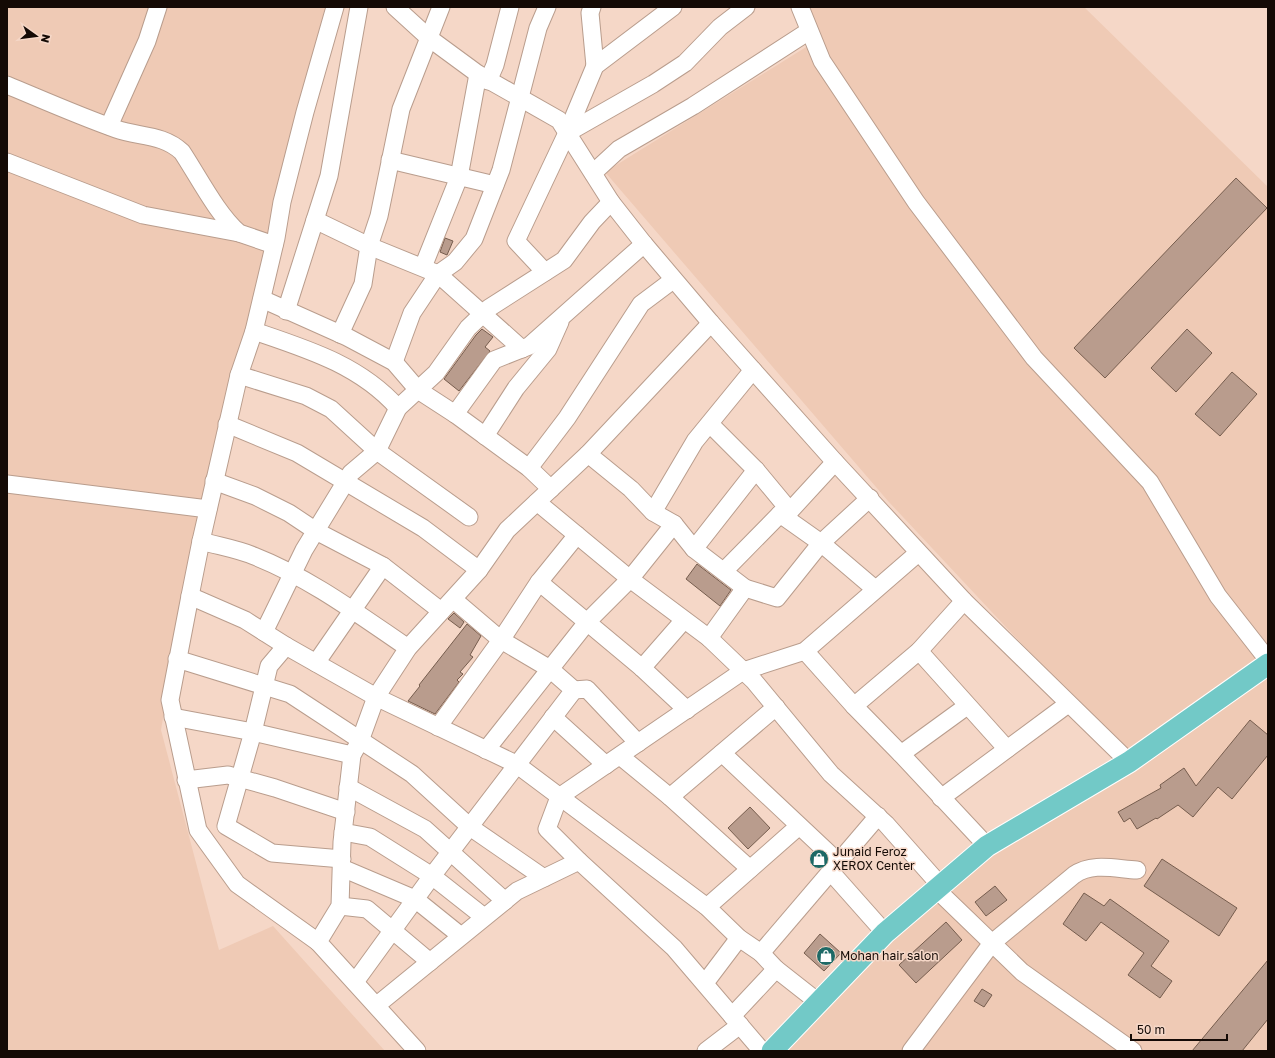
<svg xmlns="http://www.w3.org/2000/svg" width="1275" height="1058" font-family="'Golos Text',sans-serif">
  <rect width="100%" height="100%" fill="#f5d7c7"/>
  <g fill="#efcab5">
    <path d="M7 7H325L180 615 161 730 219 950 273 926 385 1051H7Z"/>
    <path d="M796 7H1084L1268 187V1051H788L834 989 991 851 1135 765 888 501 605 172 811 44Z"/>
  </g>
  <g fill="#b99c8d" stroke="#765d4e">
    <path d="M1236 178 1267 208 1105 378 1074 348Z"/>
    <path d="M445 238 453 241 447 255 440 252Z"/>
    <path d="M482 329 493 337 485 347 490 351 459 391 444 379 476 335Z"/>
    <path d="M1187 329 1212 353 1176 392 1151 368Z"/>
    <path d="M1232 372 1257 394 1220 436 1195 414Z"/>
    <path d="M697 564 731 590 720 606 686 579Z"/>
    <path d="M454 613 464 622 460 628 448 619Z"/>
    <path d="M467 624 481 636 470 655 473 657 460 672 463 674 457 680 459 682 435 714 408 701 420 686 419 685Z"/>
    <path d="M1250 720 1268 735V755L1232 799 1218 787 1193 817 1178 805 1157 819 1156 818 1137 829 1130 818 1124 822 1118 812 1161 788 1160 785 1184 768 1196 786Z"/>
    <path d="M750 807 770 828 748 849 728 828Z"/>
    <path d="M1162 859 1237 908 1219 936 1144 886Z"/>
    <path d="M995 886 1007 900 986 916 975 902Z"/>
    <path d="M1084 893 1104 906 1110 899 1169 941 1151 966 1172 981 1160 998 1128 975 1144 953 1101 922 1086 941 1063 924Z"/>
    <path d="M946 922 962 940 916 983 899 965Z"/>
    <path d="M820 934 841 953 824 971 804 953Z"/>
    <path d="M1268 960V1019L1242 1051H1192Z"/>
    <path d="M982 989 992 995 984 1007 974 1001Z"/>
  </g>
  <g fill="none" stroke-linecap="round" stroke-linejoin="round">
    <defs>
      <g id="minor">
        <path d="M395 7 429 38 478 74 559 120 611 202 644 244 711 323 835 462 964 601 1129 762"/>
        <path d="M592 7 590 13 595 66"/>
        <path d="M800 7 822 61 916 202 1034 358 1150 482 1218 596 1268 660"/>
        <path d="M488 81 495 65 510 7"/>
        <path d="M7 85C43 100 79 116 116 129 139 137 163 134 182 152 198 176 217 214 239 233L274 245"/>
        <path d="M109 126 147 41 158 7"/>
        <path d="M567 133 653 84 685 63 720 27 746 7"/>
        <path d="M390 160 495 185"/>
        <path d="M7 162 143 215 239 233"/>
        <path d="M593 173 619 149 693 106 809 31"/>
        <path d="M315 220 369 246 438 274 522 349"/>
        <path d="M423 267 459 177 478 74"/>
        <path d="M545 272 516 241 567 133 595 66 673 7"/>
        <path d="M262 299 347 337 394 362 418 390 455 414 529 468 551 489"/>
        <path d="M286 311 329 176 359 7"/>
        <path d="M254 331C307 349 360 365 398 408"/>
        <path d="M340 334 363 284 369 246 379 216 401 109 441 7"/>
        <path d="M394 362 412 313 438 274 455 262 474 239 501 170 538 28 547 7"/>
        <path d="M753 370 695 441 653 512 674 524 694 549 745 588 777 598 821 543 870 498"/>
        <path d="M239 375 306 396 331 409 377 451 469 517"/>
        <path d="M455 414 494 360 529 346 644 244"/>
        <path d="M227 424 297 453 423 528 479 570"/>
        <path d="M710 424 756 470 790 511"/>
        <path d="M485 436 516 388 548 349 560 322"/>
        <path d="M588 454 631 489 653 512"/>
        <path d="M529 468 567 418 641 304 673 280"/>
        <path d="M214 481 255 496 289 513 316 531 383 566 441 611"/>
        <path d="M7 484 208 509"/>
        <path d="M537 502 630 579 709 638 754 681 831 774 886 824 940 885"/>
        <path d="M780 514 821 543 875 589"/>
        <path d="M201 541C218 546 237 549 254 556 310 578 358 614 408 648"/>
        <path d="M694 549 756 470"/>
        <path d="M724 571 780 514 790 511 835 462"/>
        <path d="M539 582 642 668 687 710"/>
        <path d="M190 596 201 541 239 375 254 331 276 238 282 202 305 112 335 7"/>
        <path d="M264 632 304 550 351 473 377 451 398 408 436 373 468 328 489 308 564 260 592 222 611 202"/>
        <path d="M709 638 745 588"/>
        <path d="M286 646 245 620 190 596 170 700 198 830 237 884 318 942"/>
        <path d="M805 651 854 706 901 754 987 846"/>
        <path d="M919 651 1007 749"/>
        <path d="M177 659 290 694 412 774 470 827 544 878"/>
        <path d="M316 663 383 566"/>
        <path d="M642 668 684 620"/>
        <path d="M574 690 587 689 638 743"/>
        <path d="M854 706 919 651 964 601"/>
        <path d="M173 717 253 732 352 755"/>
        <path d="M553 717 606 765"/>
        <path d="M438 727 501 640 539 582 577 535"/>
        <path d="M486 750 588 621 630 579 674 524"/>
        <path d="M722 753 838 862"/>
        <path d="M901 754 967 706"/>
        <path d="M620 756 670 797"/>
        <path d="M186 780 228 775 275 788 346 812"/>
        <path d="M348 787 425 829 505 901"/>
        <path d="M941 798 1068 704"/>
        <path d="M343 832 370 837 432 876 484 917"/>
        <path d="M342 859 272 853 226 826 253 732 269 666 286 646 376 697 516 764 707 907 739 938 761 953 776 969 818 1002"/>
        <path d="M342 868 415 899 461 936"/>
        <path d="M750 869 670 797 776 707"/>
        <path d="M830 871 885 933"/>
        <path d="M936 889 1022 972 1133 1051"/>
        <path d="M340 906 367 909 430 962"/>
        <path d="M707 907 799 826"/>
        <path d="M761 953 878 816"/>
        <path d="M355 982 432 876 574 690 550 669 501 640 454 600"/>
        <path d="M705 983 739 938"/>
        <path d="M377 1005 517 891 579 861"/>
        <path d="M732 1016 776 969"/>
        <path d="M417 1051 318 942 340 906 342 842 352 755 360 741 376 697 391 674 408 648 479 570 507 530 588 454 711 323"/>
        <path d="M706 1051 740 1025"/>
        <path d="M762 1051 674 948 579 861 547 829 559 797 743 671 805 651 918 553"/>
        <path d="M911 1051 992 943 1074 875C1092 862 1116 869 1137 870"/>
      </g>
      <path id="major" d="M772 1051 885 933 987 846 1129 762 1268 664"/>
    </defs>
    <use href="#minor" stroke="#b99d8d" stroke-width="19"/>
    <use href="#major" stroke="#fff" stroke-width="23"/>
    <use href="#minor" stroke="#fff" stroke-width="17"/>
    <use href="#major" stroke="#72c9c7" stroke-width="21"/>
  </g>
  <defs>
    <symbol id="shop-disc" viewBox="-11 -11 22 22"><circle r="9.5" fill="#1d6966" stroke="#f5d7c7"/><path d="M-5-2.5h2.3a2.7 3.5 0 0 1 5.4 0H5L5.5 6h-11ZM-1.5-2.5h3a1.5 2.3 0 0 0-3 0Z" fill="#fff"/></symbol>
  </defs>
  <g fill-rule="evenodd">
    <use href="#shop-disc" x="808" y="848" width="22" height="22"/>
    <use href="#shop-disc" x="815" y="945" width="22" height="22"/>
  </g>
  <g text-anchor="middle" stroke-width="3" stroke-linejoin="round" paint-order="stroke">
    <g font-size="12" fill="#140a05" stroke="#f5d7c7" text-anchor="start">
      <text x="833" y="856">Junaid Feroz<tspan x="833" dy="14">XEROX Center</tspan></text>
      <text x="840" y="960">Mohan hair salon</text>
    </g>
  </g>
  <rect width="1275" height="1058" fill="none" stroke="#140a05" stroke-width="16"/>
  <g transform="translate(36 36) rotate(104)" stroke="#f5d7c7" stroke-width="3" paint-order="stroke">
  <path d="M0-3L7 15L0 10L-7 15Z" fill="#140a05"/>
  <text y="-6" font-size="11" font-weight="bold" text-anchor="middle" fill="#140a05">N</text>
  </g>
  <path d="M1131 1034v6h96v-6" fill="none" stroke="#140a05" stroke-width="2"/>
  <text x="1137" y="1034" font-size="12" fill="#140a05" stroke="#f5d7c7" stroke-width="3" paint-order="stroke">50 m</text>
</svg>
